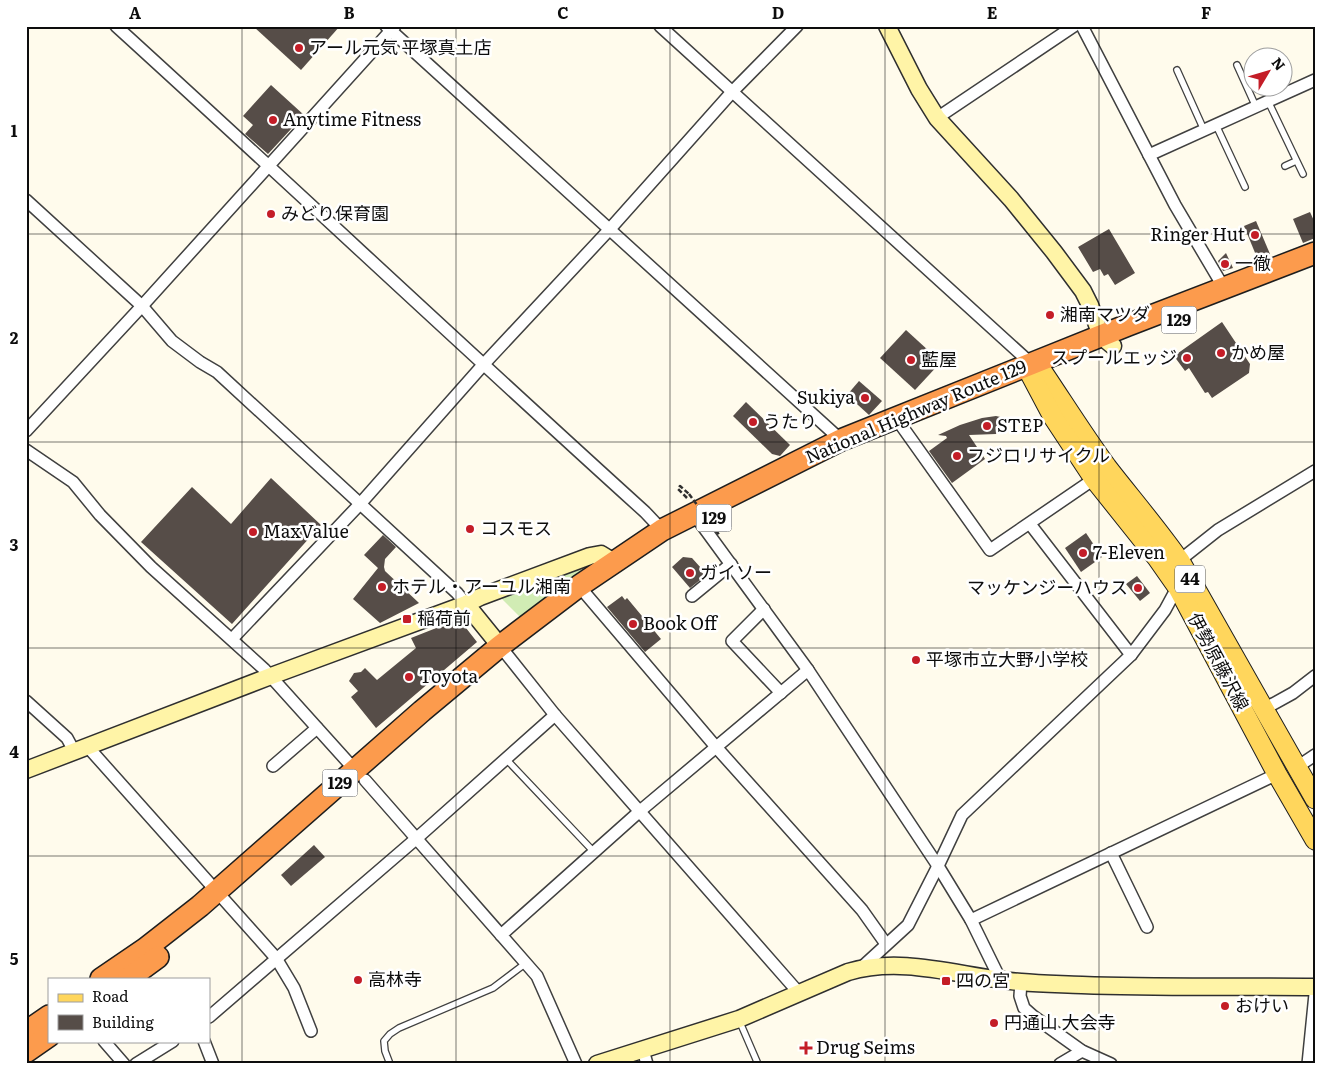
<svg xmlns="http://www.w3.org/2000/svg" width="1341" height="1090" font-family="Literata,'Noto Sans JP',serif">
  <rect width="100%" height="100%" fill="#fffbec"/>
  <path fill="#d1ecb4" d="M589 563V568L520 617 498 595Z"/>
  <g fill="#564d48">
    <path d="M253 26H340L301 70Z"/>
    <path d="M271 85 304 115 268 154 245 134 253 125 243 116Z"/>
    <path d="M1310 212 1315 223V238L1303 243 1293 219Z"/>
    <path d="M1256 221 1270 254 1258 260 1244 226Z"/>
    <path d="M1109 229 1135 273 1115 285 1108 274 1104 276 1100 269 1093 272 1078 247Z"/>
    <path d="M1226 253 1233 268 1223 271 1218 261Z"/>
    <path d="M1222 322 1250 364 1249 373 1212 398 1208 392 1205 393 1189 368 1185 371 1174 356Z"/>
    <path d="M906 330 941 362 915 390 880 358Z"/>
    <path d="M859 381 882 401 869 415 847 395Z"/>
    <path d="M746 402 790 445 780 456 772 454 733 416Z"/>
    <path d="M996 416 1009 419 1005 429 998 431 996 434 969 435 985 459 952 483 929 451 947 438 946 436 938 435 960 425 982 418Z"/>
    <path d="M271 478 321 525 232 624 141 542 192 487 231 524Z"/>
    <path d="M1086 533 1102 557 1081 572 1065 548Z"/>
    <path d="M383 535 396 547 385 559 384 567 385 571 419 603 380 623 353 599 378 568 364 555Z"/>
    <path d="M683 557 692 558 701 568 699 569 705 576 690 588 672 567Z"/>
    <path d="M1137 576 1150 593 1140 601 1126 584Z"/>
    <path d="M622 596 625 600 627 598 661 639 645 652 607 607Z"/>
    <path d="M459 619 477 642 376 728 351 697 358 691 349 681 354 673 361 672 365 668 377 680 416 648 411 638Z"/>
    <path d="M314 845 325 857 291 886 281 875Z"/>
  </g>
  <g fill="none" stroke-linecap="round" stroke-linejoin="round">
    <defs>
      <g id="lane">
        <path d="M1237 65 1256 107"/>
        <path d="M1177 70 1204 130"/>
        <path d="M1268 101 1303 174"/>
        <path d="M1216 125 1245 187"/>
        <path d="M1285 166 1296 161"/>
        <path d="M506 759 594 852"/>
        <path d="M739 1020 758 1064"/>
        <path d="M390 1064 385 1051 384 1041 390 1034 399 1028 493 988 526 963"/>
      </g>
      <g id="street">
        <path d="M116 26C293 187 467 351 645 512L662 530"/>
        <path d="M386 26 841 440"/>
        <path d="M660 26 1025 358"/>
        <path d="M1082 26 1175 205 1224 288"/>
        <path d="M937 118 1074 26"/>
        <path d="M1149 155 1315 80"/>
        <path d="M26 200 142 306 172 341 200 362 217 372 457 593 466 604"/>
        <path d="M896 418 990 550 1094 479"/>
        <path d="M26 431 142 306 395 26"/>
        <path d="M26 450 73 482 100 515 151 567 264 669 355 770"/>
        <path d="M694 514 808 670 938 866 971 920 1000 979"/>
        <path d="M1030 524 1131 655"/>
        <path d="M1175 564 1218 530 1315 471"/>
        <path d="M579 586 716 747 862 910 886 944"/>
        <path d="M692 596 731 564"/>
        <path d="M764 609 732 641 781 693"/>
        <path d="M232 639 360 504 483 365 609 230 732 92 797 26"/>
        <path d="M500 646 555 715 799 993"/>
        <path d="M26 701 67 738 74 751"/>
        <path d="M1264 709 1293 693 1315 676"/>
        <path d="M87 746 276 958 294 988 311 1031"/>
        <path d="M273 766 317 728"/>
        <path d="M1297 767 1315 755"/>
        <path d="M365 780 537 976 576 1064"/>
        <path d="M1111 853 1147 927"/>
        <path d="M971 920 1277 774"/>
        <path d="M501 935 640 811 808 670"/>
        <path d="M861 968 908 925 938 866 962 815 1131 655 1165 610 1178 586"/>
        <path d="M1021 982 1020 996 1024 1008 1033 1016 1082 1051 1111 1064"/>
        <path d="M209 1017 417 838 555 715"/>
        <path d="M104 1041 124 1064"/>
        <path d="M204 1041 213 1064"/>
        <path d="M643 1050 647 1064"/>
        <path d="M136 1064 173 1041"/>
        <path d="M1060 1064 1082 1051"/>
        <path d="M1308 1064 1315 994"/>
      </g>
      <g id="secondary">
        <path d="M887 26 919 89 937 118 1011 199 1054 252 1083 291 1090 305 1101 336 1113 346"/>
        <path d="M466 604 500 646"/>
        <path d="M26 770 271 676 466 604 480 597 590 556 601 554 614 562"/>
        <path d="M597 1064 739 1019 848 972C905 955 964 978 1021 982 1042 984 1062 984 1082 985 1160 988 1237 986 1315 987"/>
      </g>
      <g id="primary">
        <path d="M1036 362C1060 397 1082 433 1107 467 1131 498 1157 528 1180 561L1315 799"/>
        <path d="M1026 366 1053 417 1094 479 1157 558 1178 588 1277 774 1315 840"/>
      </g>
      <g id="highway">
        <path d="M101 979 145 949 200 906 422 711 500 646 579 586 662 530 841 440 1128 325 1315 253"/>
        <path d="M128 979 158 957"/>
        <path d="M26 1032 49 1016"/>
        <path d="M26 1052 49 1036"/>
      </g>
    </defs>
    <use href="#lane" stroke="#404040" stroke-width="8"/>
    <use href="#street" stroke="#404040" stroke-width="14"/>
    <use href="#secondary" stroke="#2f2f2f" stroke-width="19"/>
    <use href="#primary" stroke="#1e1e1e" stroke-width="21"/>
    <use href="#highway" stroke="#1e1e1e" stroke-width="24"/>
    <path stroke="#2f2f2f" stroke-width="2.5" stroke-dasharray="5 2.5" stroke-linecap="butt" d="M687 498 678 489 680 486 689 494"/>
    <use href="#lane" stroke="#fff" stroke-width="5.5"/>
    <use href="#street" stroke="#fff" stroke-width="11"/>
    <use href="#secondary" stroke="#fff4a7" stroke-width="16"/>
    <use href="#primary" stroke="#ffd65c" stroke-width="19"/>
    <use href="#highway" stroke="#fc9b4d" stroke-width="21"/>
    <path stroke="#2f2f2f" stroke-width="2.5" stroke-dasharray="5 2.5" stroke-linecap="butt" d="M689 494 720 536"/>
  </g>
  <path fill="none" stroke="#0d0d0d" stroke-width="1" stroke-opacity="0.55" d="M242 26V1064M456 26V1064M670 26V1064M885 26V1064M1099 26V1064M26 234H1315M26 442H1315M26 648H1315M26 856H1315"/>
  <g fill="#c41d27" stroke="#fff" stroke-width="2">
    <circle cx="299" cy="48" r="5"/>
    <circle cx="273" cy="120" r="5"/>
    <circle cx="271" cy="214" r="5"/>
    <circle cx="1255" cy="235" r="5"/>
    <circle cx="1225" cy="264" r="5"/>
    <circle cx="1050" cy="315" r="5"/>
    <circle cx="1221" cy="353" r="5"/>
    <circle cx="1187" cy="358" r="5"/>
    <circle cx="911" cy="360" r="5"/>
    <circle cx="865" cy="398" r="5"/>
    <circle cx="753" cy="422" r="5"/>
    <circle cx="987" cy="426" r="5"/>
    <circle cx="957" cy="456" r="5"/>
    <circle cx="470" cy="529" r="5"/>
    <circle cx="253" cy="532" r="5"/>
    <circle cx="1083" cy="553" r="5"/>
    <circle cx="690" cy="573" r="5"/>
    <circle cx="382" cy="587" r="5"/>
    <circle cx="1138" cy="588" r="5"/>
    <rect x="402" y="614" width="10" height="10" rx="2.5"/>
    <circle cx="633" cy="624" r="5"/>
    <circle cx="916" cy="660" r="5"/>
    <circle cx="409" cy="677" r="5"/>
    <circle cx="358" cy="980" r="5"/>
    <rect x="941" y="976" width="10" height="10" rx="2.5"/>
    <circle cx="1225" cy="1006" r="5"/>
    <circle cx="994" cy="1023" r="5"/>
    <path d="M803.5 1040.5h5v5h5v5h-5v5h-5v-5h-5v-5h5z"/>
  </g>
  <g text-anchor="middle" stroke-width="5" stroke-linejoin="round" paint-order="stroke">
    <g fill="#fff" stroke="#565656" stroke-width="1">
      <rect x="1161.5" y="306.5" width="35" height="27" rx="4"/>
      <rect x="696.5" y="504.5" width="35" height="27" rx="4"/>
      <rect x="1175" y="565.5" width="30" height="27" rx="4"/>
      <rect x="322.5" y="769.5" width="35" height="27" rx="4"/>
    </g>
    <g font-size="16" font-weight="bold" fill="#0d0d0d">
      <text x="1179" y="326">129</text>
      <text x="714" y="524">129</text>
      <text x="1190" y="585">44</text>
      <text x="340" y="789">129</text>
    </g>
    <g font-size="18" fill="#0d0d0d" stroke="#fff" text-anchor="start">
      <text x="309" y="54">アール元気 平塚真土店</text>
      <text x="283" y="126">Anytime Fitness</text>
      <text x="281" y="220">みどり保育園</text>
      <text x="1245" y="241" text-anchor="end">Ringer Hut</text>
      <text x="1235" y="270">一徹</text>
      <text x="1060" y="321">湘南マツダ</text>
      <text x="1231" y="359">かめ屋</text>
      <text x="1177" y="364" text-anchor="end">スプールエッジ</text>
      <text x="921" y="366">藍屋</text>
      <text x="855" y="404" text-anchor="end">Sukiya</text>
      <text x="763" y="428">うたり</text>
      <text x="997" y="432">STEP</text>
      <text x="967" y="462">フジロリサイクル</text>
      <text x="480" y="535">コスモス</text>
      <text x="263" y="538">MaxValue</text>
      <text x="1093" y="559">7-Eleven</text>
      <text x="700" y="579">ガイソー</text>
      <text x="392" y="593">ホテル・アーユル湘南</text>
      <text x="1128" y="594" text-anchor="end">マッケンジーハウス</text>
      <text x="417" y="625">稲荷前</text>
      <text x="643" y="630">Book Off</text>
      <text x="926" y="666">平塚市立大野小学校</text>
      <text x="419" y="683">Toyota</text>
      <text x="368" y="986">高林寺</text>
      <text x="956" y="987">四の宮</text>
      <text x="1235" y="1012">おけい</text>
      <text x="1004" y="1029">円通山 大会寺</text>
      <text x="816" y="1054">Drug Seims</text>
    </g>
    <g font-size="18" fill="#0d0d0d" stroke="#fff">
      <text transform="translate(916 412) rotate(-23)" y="6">National Highway Route 129</text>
      <text transform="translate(1218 662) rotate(62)" y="6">伊勢原藤沢線</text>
    </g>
  </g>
  <rect width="1341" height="1090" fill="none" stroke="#ffffff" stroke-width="55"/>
  <rect x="48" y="978" width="162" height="65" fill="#ffffff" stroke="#9e9e9e"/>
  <rect x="58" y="994" width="25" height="8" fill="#ffd65c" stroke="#9e9e9e"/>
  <text x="92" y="1002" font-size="15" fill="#0d0d0d">Road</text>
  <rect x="58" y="1015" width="25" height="15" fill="#564d48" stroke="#9e9e9e"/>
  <text x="92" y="1028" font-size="15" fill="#0d0d0d">Building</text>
  <g transform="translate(1268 72) rotate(52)"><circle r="24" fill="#ffffff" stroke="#9e9e9e"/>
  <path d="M0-4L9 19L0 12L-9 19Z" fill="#c41d27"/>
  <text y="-8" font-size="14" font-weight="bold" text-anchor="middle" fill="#0d0d0d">N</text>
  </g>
  <rect x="28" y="28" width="1286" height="1034" fill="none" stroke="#0d0d0d" stroke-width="2"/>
  <g font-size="16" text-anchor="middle" font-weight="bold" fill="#0d0d0d">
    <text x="135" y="19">A</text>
    <text x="349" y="19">B</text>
    <text x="563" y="19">C</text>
    <text x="778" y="19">D</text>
    <text x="992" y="19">E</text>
    <text x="1206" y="19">F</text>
    <text x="14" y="137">1</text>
    <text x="14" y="344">2</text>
    <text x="14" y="551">3</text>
    <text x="14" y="758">4</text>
    <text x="14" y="965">5</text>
  </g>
</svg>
